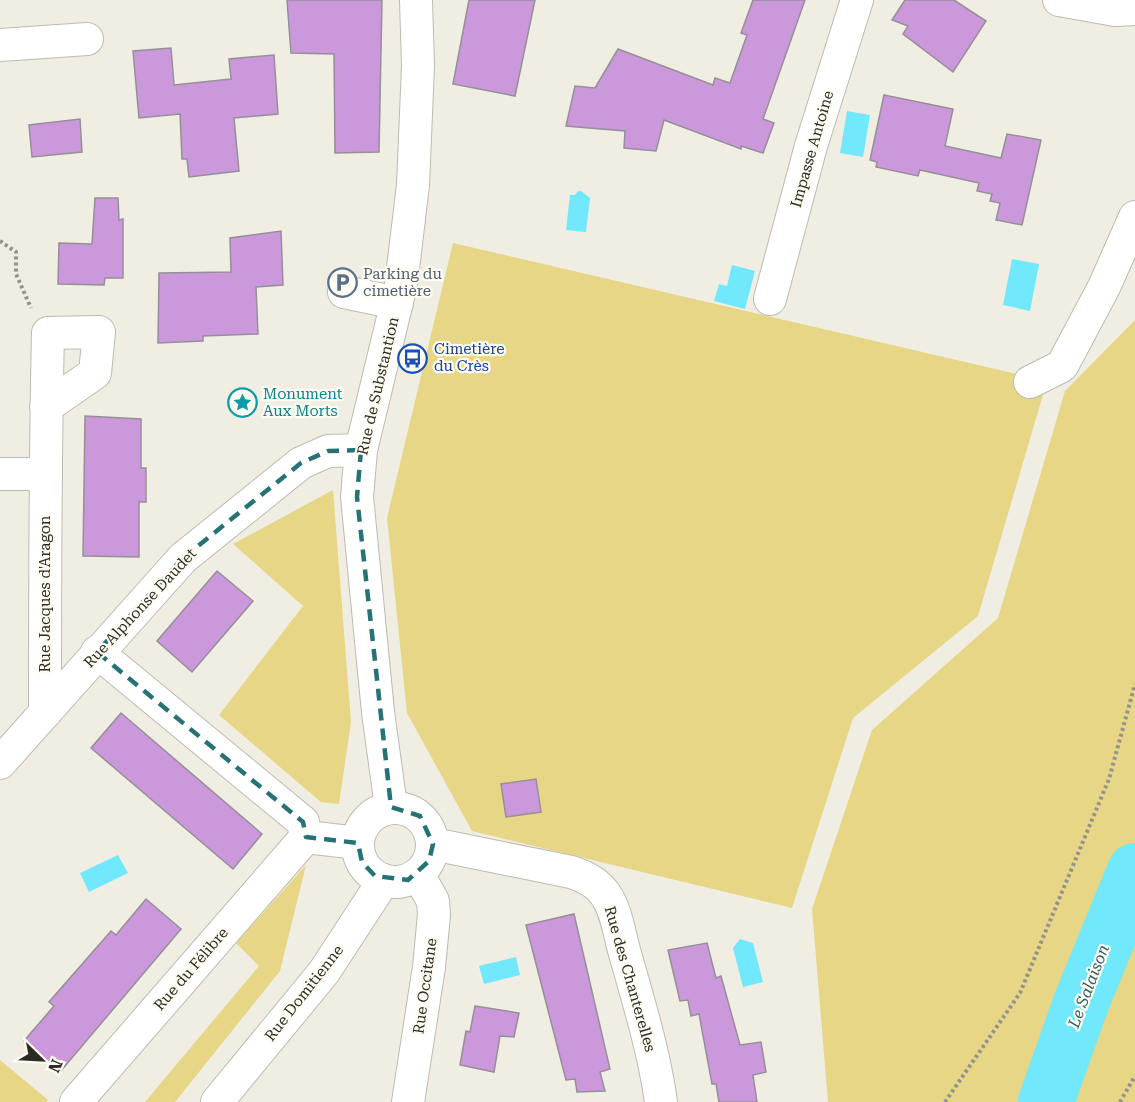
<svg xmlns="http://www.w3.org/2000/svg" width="1135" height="1102" font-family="'Roboto Serif',serif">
  <rect width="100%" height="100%" fill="#f0eee3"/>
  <g fill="#e6d685">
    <path d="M453 243 1047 381 978 616 853 718 792 908 472 831 407 713 387 518Z"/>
    <path d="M1135 320V1102H828L812 909 872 730 998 618 1065 391Z"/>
    <path d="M333 490 351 722 339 804 321 802 219 715 303 606 233 544Z"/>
    <path d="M306 865 280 971 175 1102H145L259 966 236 943Z"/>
    <path d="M0 1060 48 1100 46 1102H0Z"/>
  </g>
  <g fill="#72e8fc">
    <path d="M847 111 870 115 863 157 840 153Z"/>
    <path d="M578 191H581L590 198 586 232 566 230 570 195H575Z"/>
    <path d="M1012 259 1039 264 1030 311 1003 305Z"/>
    <path d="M732 265 755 271 745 309 714 301 719 284 727 286Z"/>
    <path d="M118 855 128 873 89 892 80 873Z"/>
    <path d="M740 939 753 943 763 982 743 987 733 948Z"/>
    <path d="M516 957 520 975 484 984 479 966Z"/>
  </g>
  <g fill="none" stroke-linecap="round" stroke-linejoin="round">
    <path stroke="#72e8fc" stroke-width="56" d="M1046 1102 1081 1003 1135 871"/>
  </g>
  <g fill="#cb98db" stroke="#958f97" stroke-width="1.5">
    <path d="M287 0H382L379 152 335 153 334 54 291 53Z"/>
    <path d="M469 0H535L515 96 453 84Z"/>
    <path d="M753 0H805L763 119 774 123 763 153 741 146V149L664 120 656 151 624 148 625 131 566 126 575 86 595 88 618 49 713 85 715 78 730 83 747 35 741 33Z"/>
    <path d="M905 0H954L986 21 953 72 903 34 908 26 892 20Z"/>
    <path d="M171 48 174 85 231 79 229 59 274 55 278 114 234 118 239 171 189 177 187 159H182L180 114 139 118 133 51Z"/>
    <path d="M884 95 953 109 945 146 1001 158 1007 134 1041 140 1022 225 996 220 1000 203 990 201 992 194 977 191 979 183 920 170 918 176 876 167 877 162 870 160Z"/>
    <path d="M80 119 82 152 32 157 29 125Z"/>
    <path d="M95 198H118L119 220 123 219V278H105L104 285 58 284 59 243 92 244Z"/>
    <path d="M281 231 283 285 256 287 258 334 203 336V341L158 343 159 273 231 272 230 238Z"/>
    <path d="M85 416 141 419V468H146V502H139V557L83 556Z"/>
    <path d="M217 571 253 601 192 672 157 641Z"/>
    <path d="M121 713 262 834 233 869 91 748Z"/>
    <path d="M536 779 541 812 506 817 501 784Z"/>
    <path d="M146 899 181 929 60 1072 24 1041 54 1006 49 1002 111 931 116 935Z"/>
    <path d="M574 914 610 1069 600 1072 605 1091 577 1092 575 1079 566 1080 526 925Z"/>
    <path d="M707 943 716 978 721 976 740 1045 761 1042 766 1072 753 1075 757 1102H719L716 1084H712L699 1014 691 1016 688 1000 680 1001 668 950Z"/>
    <path d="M475 1006 519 1013 514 1037 500 1036 494 1072 460 1065 466 1031 470 1032Z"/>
  </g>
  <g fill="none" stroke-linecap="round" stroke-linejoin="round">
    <defs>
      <g id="minor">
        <path d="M1059 0 1115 10 1135 9"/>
        <path d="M0 45 87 39"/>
        <path d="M344 292 397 303"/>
        <path d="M770 299 811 146 857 0"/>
        <path d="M1030 382 1062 366 1104 287 1135 217"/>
        <path d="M0 474H46"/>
        <path d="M97 652 303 822 306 837 358 843"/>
        <path d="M45 713C45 586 45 460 48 333L99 332 95 373 46 407"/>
        <path d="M0 763 183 558 301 463 328 451 361 450"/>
        <path d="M391 807 378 712 357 497 361 450 401 285 413 185 418 66 416 0"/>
        <circle cx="395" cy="845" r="37"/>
        <path d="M433 844 571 872C584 876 597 882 605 894 616 909 619 932 624 950 638 1000 654 1051 661 1102"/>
        <path d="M76 1102 306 837"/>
        <path d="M217 1102 324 972 384 880"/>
        <path d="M408 1102 429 967 434 915 433 901 418 874"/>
      </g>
    </defs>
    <use href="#minor" stroke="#bdbbb1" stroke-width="34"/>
    <g stroke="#94928a" stroke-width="4" stroke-dasharray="3 3" stroke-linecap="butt">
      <path d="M0 241 16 252V274L31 308"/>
      <path d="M945 1102 1020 993 1109 779 1135 684"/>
      <path d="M1120 1102 1135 1076"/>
    </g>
    <use href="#minor" stroke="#fff" stroke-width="32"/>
  </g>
  <path fill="none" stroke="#277275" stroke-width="4.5" stroke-dasharray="12 8" stroke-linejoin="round" d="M361 450 357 497 391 807 420 816 433 844 429 861 408 880 375 876 362 862 358 843 306 837 303 822 97 652 183 558 301 463 328 451Z"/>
  <defs>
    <symbol id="parking-ring" viewBox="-11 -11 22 22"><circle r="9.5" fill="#fefcf0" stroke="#5c6f8a" stroke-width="1.5"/><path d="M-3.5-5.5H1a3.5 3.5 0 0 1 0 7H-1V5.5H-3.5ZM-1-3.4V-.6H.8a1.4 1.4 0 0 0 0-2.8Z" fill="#5c6f8a"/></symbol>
    <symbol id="bus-ring" viewBox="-11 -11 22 22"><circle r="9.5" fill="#fefcf0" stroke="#1a4fb4" stroke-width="1.5"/><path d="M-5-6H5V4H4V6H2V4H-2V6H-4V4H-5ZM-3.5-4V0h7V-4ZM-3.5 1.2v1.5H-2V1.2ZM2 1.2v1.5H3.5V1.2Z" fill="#1a4fb4"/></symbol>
    <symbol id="sight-ring" viewBox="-11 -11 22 22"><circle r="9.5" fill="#fefcf0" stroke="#0f9aa8" stroke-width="1.5"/><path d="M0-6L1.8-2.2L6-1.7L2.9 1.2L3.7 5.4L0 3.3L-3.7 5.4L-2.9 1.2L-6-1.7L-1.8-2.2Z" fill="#0f9aa8"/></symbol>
  </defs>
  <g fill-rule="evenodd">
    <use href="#parking-ring" x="326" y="266" width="33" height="33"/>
    <use href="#bus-ring" x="396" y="342" width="33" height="33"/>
    <use href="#sight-ring" x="226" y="386" width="33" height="33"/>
  </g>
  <g text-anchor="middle" stroke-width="4.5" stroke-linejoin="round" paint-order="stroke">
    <g font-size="15" fill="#2b2a26" stroke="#fefcf0">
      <text transform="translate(812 149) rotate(-74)" y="5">Impasse Antoine</text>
      <text transform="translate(378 386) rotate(-77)" y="5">Rue de Substantion</text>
      <text transform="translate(45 594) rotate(-90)" y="5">Rue Jacques d'Aragon</text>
      <text transform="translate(140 608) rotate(-47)" y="5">Rue Alphonse Daudet</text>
      <text transform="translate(191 969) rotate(-49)" y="5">Rue du Félibre</text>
      <text transform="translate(630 979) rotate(74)" y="5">Rue des Chanterelles</text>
      <text transform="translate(425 986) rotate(-82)" y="5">Rue Occitane</text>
      <text transform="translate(304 993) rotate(-52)" y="5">Rue Domitienne</text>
    </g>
    <g font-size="15" fill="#4e5e75" stroke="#fefcf0" text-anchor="start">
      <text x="363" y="279">Parking du<tspan x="363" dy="17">cimetière</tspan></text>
    </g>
    <g font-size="15" fill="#164399" stroke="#fefcf0" text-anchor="start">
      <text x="434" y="354">Cimetière<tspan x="434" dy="17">du Crès</tspan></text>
    </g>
    <g font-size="15" fill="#0d838f" stroke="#fefcf0" text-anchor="start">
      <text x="263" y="399">Monument<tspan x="263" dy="17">Aux Morts</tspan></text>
    </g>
    <g font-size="16" font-style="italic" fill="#2e6069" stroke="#fefcf0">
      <text transform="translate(1088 986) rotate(-69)" y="6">Le Salaison</text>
    </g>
  </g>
  <g transform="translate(42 1060) rotate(114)" stroke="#fefcf0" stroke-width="4.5" paint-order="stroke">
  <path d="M0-4.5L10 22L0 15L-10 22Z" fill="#2b2a26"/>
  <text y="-9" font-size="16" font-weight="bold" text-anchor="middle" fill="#2b2a26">N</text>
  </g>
</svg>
